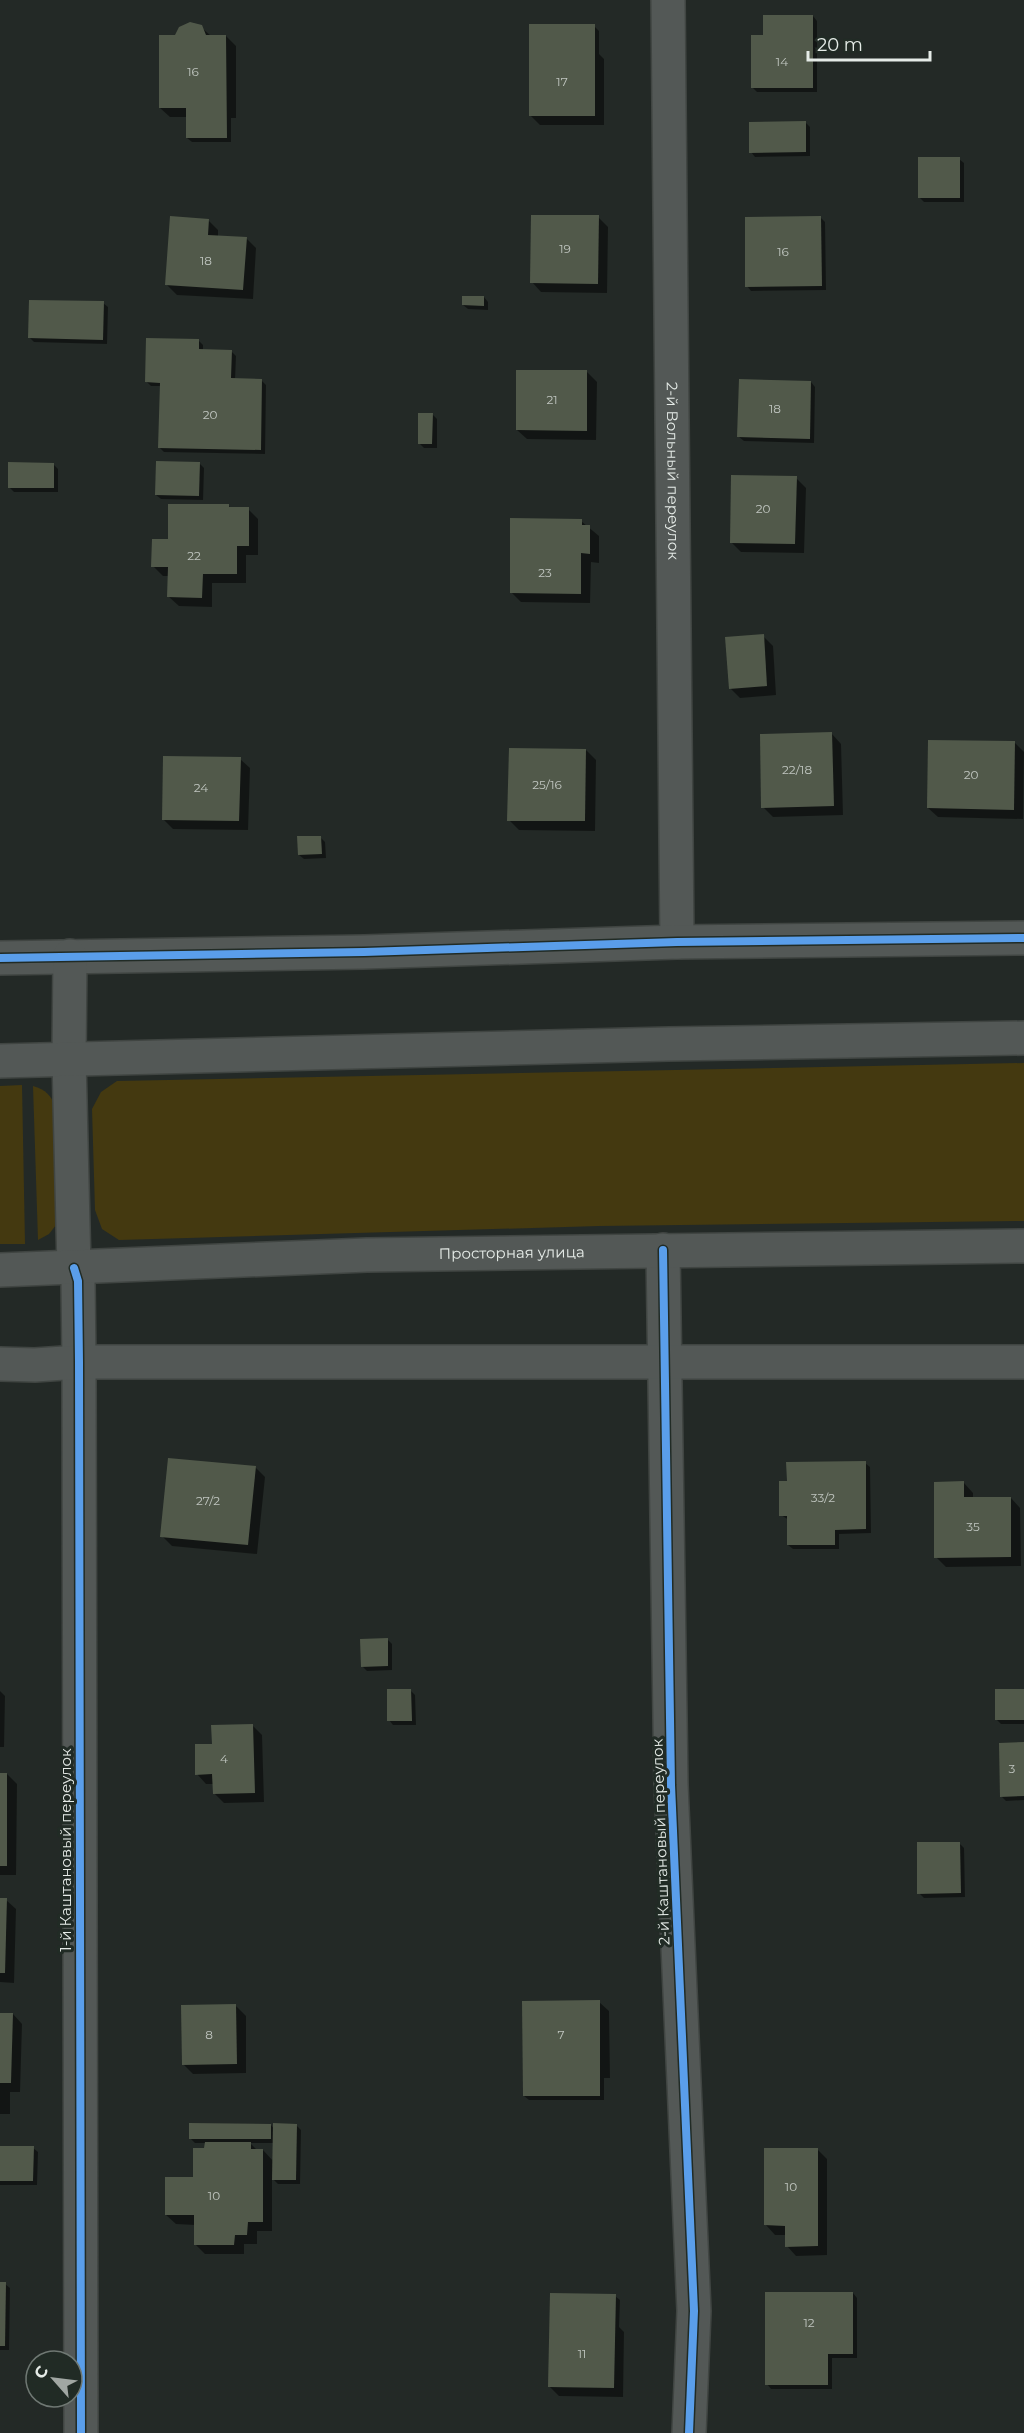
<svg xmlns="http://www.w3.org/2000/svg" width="1024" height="2433" font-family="Montserrat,sans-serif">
  <rect width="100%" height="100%" fill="#232926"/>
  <g fill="#443910">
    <path d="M1024 1063V1221L599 1226 119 1240 102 1229 95 1210 92 1109 101 1092 117 1081Z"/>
    <path d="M22 1085 25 1244H0V1086Z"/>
    <path d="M33 1086C46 1090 51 1095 56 1108V1225L49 1234 38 1240Z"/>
  </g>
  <g fill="#0007" fill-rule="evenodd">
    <path d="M813 16 817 21V92H757L753 88Z"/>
    <path d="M594 26 599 31V54L604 59V125H540L530 115Z"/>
    <path d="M201 27 211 36H226L236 46V118H231V142H192L187 138 188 117H170L160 108Z"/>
    <path d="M805 122 810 127V156L755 157 751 152Z"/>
    <path d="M959 159 964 163V202H924L919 197Z"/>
    <path d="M598 217 608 227 607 293 541 292 532 282Z"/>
    <path d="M820 217 825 222 826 290 751 291 747 286Z"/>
    <path d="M208 220 218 230V237L246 238 256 248 253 299 177 295 167 285Z"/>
    <path d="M484 297 488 302V310L468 309 463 305Z"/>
    <path d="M103 303 108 307 107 344 34 342 29 337Z"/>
    <path d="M199 341 203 345V351H231L236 356 235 380H261L266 385 265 454 164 452 159 447 161 386H151L146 381Z"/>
    <path d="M587 372 597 382 596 440 527 439 517 430Z"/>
    <path d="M811 382 815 387 814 443 744 441 739 437Z"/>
    <path d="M432 414 437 419V448H424L419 443Z"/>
    <path d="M199 463 204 468 203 500 161 499 156 495Z"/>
    <path d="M53 464 58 469V492H14L9 487Z"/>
    <path d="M796 478 806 488 804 553 741 552 731 542Z"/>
    <path d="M229 506 231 509H248L258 519V555H246V583H212V607L179 606 169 597V576H163L153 566 169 541Z"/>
    <path d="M581 521 599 536V563L591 562 590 603 521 602 511 592Z"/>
    <path d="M763 636 773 646 776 695 740 698 730 688Z"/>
    <path d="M832 734 841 744 843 815 773 817 763 807Z"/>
    <path d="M1014 742 1024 752 1023 819 938 817 928 808Z"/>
    <path d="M586 750 596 760 595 831 519 830 509 820Z"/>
    <path d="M240 759 250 768 248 830 173 829 163 819Z"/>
    <path d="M320 837 325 842 326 858 304 859 299 855Z"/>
    <path d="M865 1463 870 1467 871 1533 839 1534V1549H793L788 1545 789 1520 781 1515 788 1482Z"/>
    <path d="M255 1467 265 1477 257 1554 172 1546 162 1536Z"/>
    <path d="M964 1483 973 1493V1498H1011L1020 1508 1021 1566 946 1567 936 1557Z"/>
    <path d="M387 1639 392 1644V1670L367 1671 362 1666Z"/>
    <path d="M410 1690 415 1695 416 1725H393L389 1720Z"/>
    <path d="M1024 1690V1724H1001L996 1719Z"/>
    <path d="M0 1691 5 1696 4 1747H0Z"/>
    <path d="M252 1725 262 1735 264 1802 224 1803 214 1793V1784H206L197 1774 213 1745Z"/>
    <path d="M1024 1744V1800L1006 1801 1001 1796Z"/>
    <path d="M0 1774H7L17 1784 16 1875H0Z"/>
    <path d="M959 1843 964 1848 965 1897 924 1898 919 1893Z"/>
    <path d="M0 1899 6 1900 16 1909 14 1983 0 1982Z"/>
    <path d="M599 2002 609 2011 610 2078H604V2100H529L524 2096Z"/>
    <path d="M236 2006 246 2016V2073L193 2074 183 2064Z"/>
    <path d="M0 2014H13L22 2024 20 2092H10V2114H0Z"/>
    <path d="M271 2125 274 2129 296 2125 301 2130 300 2184H278L272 2178V2231H257V2244H244V2254H205L195 2244V2225L176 2224 166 2215 194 2179 206 2150V2143H195L190 2138ZM250 2143H274V2162L263 2150H257Z"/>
    <path d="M0 2147 33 2148 38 2152 37 2185H0Z"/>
    <path d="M817 2149 827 2159V2255L796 2256 787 2246V2235H775L766 2225Z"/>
    <path d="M0 2284H5L10 2288 9 2350H0Z"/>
    <path d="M853 2293 857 2298V2358H832V2389H771L767 2384Z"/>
    <path d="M615 2296 620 2300 619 2327 624 2332 623 2397 559 2396 549 2386Z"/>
  </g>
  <g fill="#51594a">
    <path d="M763 15H813V88H751V35H763Z"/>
    <path d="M190 22 202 25 206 35H226L227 138H186V108H159V35H175L179 27Z"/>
    <rect x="529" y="24" width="66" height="92"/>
    <path d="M806 121V152L749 153V122Z"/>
    <rect x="918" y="157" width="42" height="41"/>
    <path d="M531 215H599L598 284 530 283Z"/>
    <path d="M170 216 209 219 208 235 247 237 243 290 165 285Z"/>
    <path d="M821 216 822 286 745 287V217Z"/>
    <path d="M462 296H484V306L462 305Z"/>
    <path d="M29 300 104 301 103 340 28 338Z"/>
    <path d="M146 338 199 339V349L232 350 231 378 262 379 261 450 158 448 160 383 145 382Z"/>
    <path d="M516 370H587V431L516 430Z"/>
    <path d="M739 379 811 381 810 439 737 437Z"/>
    <path d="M418 413H433L432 444H418Z"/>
    <path d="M156 461 200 462 199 496 155 495Z"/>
    <path d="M8 462 54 463V488H8Z"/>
    <path d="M731 475 797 476 795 544 730 543Z"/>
    <path d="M168 504H229V507H249V546H237V574H203L202 598 167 597 168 567H151L152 539H168Z"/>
    <path d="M510 518 582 519V525H590V554L581 553V594L510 593Z"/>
    <path d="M764 634 767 686 729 689 725 637Z"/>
    <path d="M832 732 834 806 761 808 760 734Z"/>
    <path d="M928 740 1015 741 1014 810 927 808Z"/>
    <path d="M509 748 586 749 585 821H507Z"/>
    <path d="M163 756 241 757 239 821 162 820Z"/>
    <path d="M297 836H321L322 854 298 855Z"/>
    <path d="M168 1458 256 1466 248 1545 160 1537Z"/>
    <path d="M866 1461V1529L835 1530V1545H787V1516H779V1481H787L786 1462Z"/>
    <path d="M964 1481V1497H1011V1557L934 1558V1482Z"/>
    <path d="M388 1638V1666L361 1667 360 1639Z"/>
    <path d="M387 1689H411L412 1721H387Z"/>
    <rect x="995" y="1689" width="29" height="31"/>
    <path d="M253 1724 255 1793 213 1794 212 1774 195 1775V1744H212L211 1725Z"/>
    <path d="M1024 1742V1796L1000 1797 999 1743Z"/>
    <rect x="0" y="1773" width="7" height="93"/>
    <path d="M917 1842H960L961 1893 917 1894Z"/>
    <path d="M0 1898H7L5 1973H0Z"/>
    <path d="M600 2000V2096H523L522 2001Z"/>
    <path d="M236 2004 237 2064 182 2065 181 2005Z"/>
    <path d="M0 2013H13L11 2083H0Z"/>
    <path d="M189 2123 271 2124V2139H189Z"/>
    <path d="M273 2123 297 2124 296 2180H272Z"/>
    <path d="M205 2142H251V2149H263V2222H248L247 2235H235L234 2245H194V2215H165V2177H193V2148H204Z"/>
    <path d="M0 2146H34L33 2181H0Z"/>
    <path d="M764 2148H818V2246L785 2247V2226L764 2225Z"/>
    <path d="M0 2282H6L5 2346H0Z"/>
    <path d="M765 2292H853V2354H828V2385H765Z"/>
    <path d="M550 2293 616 2294 614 2388 548 2387Z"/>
  </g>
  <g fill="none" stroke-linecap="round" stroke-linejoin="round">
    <defs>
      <g id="minor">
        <path id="s1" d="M668 0 677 942"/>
        <path d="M0 958 364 952 677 942 1024 938"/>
        <path d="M69 1059 70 956"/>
        <path d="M663 1250 671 1785 694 2311 689 2433"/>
        <path d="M74 1268 78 1281 79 1362 81 2433"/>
        <path d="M0 1364 35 1365 79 1362H1024"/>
      </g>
      <g id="secondary">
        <path d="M69 1059 74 1268"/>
        <path d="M0 1061 669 1044 1024 1038"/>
        <path id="s2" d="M0 1270 367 1255 1024 1246"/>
      </g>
    </defs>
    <use href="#minor" stroke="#404542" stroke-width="36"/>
    <use href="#secondary" stroke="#404542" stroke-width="36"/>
    <use href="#minor" stroke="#535856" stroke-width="33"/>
    <use href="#secondary" stroke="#535856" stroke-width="33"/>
    <defs>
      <g id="cycleway">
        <path d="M0 958 364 952 677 942 1024 938"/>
        <path d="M663 1250 671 1785 694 2311 689 2433"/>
        <path d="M74 1268 78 1281 79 1362 81 2433"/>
      </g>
    </defs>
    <use href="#cycleway" stroke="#212b25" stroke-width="11"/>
    <use href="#cycleway" stroke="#5a9eea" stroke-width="8"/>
  </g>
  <g text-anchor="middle" stroke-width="6" stroke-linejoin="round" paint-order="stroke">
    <g font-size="12" fill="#c0c6c0">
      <text x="782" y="66">14</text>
      <text x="193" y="76">16</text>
      <text x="562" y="86">17</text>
      <text x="565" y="253">19</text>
      <text x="783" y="256">16</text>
      <text x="206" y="265">18</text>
      <text x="552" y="404">21</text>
      <text x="775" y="413">18</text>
      <text x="210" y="419">20</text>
      <text x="763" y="513">20</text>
      <text x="194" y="560">22</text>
      <text x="545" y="577">23</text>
      <text x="797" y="774">22/18</text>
      <text x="971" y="779">20</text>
      <text x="547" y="789">25/16</text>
      <text x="201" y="792">24</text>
      <text x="823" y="1502">33/2</text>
      <text x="208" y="1505">27/2</text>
      <text x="973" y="1531">35</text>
      <text x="224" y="1763">4</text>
      <text x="1012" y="1773">3</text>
      <text x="209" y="2039">8</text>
      <text x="561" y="2039">7</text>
      <text x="791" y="2191">10</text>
      <text x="214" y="2200">10</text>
      <text x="809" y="2327">12</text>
      <text x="582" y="2358">11</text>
    </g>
    <g font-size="15" fill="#e5ebe7" stroke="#212b25">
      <text dy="5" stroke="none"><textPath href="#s1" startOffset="471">2-й Вольный переулок</textPath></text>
      <text dy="5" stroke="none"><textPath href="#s2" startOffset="512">Просторная улица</textPath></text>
      <text transform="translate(661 1842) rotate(-92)" y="5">2-й Каштановый переулок</text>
      <text transform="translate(66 1850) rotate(-90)" y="5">1-й Каштановый переулок</text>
    </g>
  </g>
  <g transform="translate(54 2379) rotate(298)"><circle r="28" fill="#212b25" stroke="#6f7873" stroke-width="1.5"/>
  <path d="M0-4.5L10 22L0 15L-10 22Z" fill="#a1a7a3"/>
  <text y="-9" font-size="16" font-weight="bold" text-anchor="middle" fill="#e5ebe7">С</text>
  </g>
  <path d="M808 51v9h122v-9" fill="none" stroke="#e5ebe7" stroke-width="3"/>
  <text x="817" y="51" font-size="18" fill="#e5ebe7" stroke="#212b25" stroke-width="4.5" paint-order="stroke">20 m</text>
</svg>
